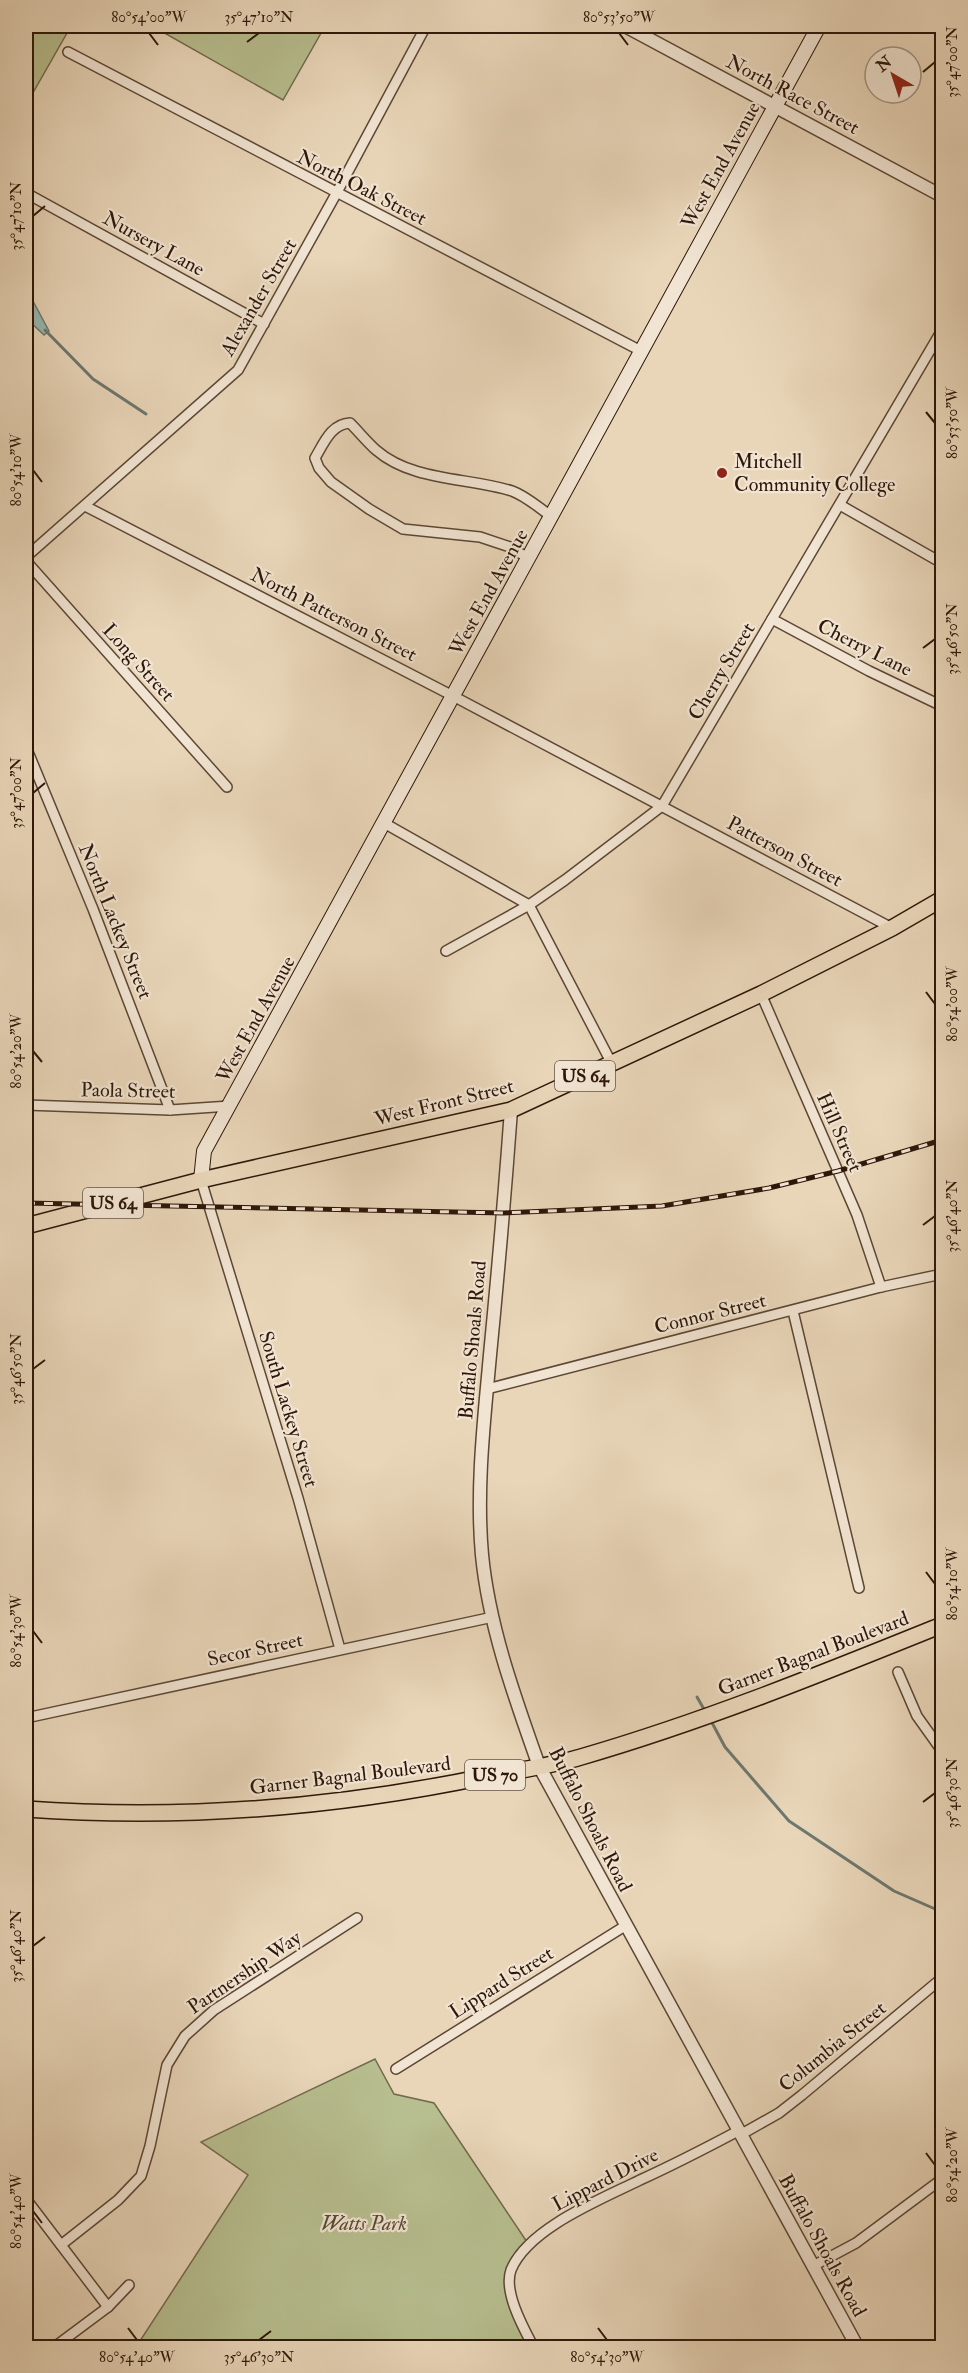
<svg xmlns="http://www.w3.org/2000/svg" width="968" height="2373" font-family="'IM FELL Double Pica',serif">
  <rect width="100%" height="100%" fill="#e9d6b9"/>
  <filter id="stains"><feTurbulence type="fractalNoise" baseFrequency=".00333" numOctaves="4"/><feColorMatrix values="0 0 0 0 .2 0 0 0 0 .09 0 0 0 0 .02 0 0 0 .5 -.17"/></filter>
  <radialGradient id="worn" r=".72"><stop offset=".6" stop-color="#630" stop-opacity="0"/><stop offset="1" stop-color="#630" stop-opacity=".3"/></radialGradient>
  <g fill="#b7be8f" stroke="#726a4c" stroke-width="1.5">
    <path d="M26 26H71L26 105Z"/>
    <path d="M152 26H325L283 100Z"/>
    <path d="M375 2059 394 2094 434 2103 529 2245 518 2258 510 2288 534 2347 133 2348 138 2344 248 2175 201 2142Z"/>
  </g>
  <path fill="#97b9b3" stroke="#6d786f" stroke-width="1.5" d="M26 288 49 331 44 335 26 318Z"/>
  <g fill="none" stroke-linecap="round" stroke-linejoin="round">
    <g stroke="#6d786f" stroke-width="3">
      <path d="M45 330 93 379 146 414"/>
      <path d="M697 1697 705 1711"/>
      <path d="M710 1719 725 1747 789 1821 894 1891 942 1912"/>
    </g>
    <defs>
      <g id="minor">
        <path d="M68 52 641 351"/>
        <path d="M26 193 264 324"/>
        <path d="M840 505 942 563"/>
        <path d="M85 506 453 696 892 928"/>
        <path d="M26 557 238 370 336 194 426 26"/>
        <path d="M528 558 510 547 480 537 403 529 369 509 331 482 319 468 315 458C324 443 331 424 350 423 359 432 367 442 376 450 413 482 468 477 512 491 526 496 539 508 551 516"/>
        <path d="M26 561 227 787"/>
        <path d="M772 619 869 671 942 706"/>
        <path d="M26 747 93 909 170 1110"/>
        <path d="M384 823 529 905 612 1064"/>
        <path d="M446 951 529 905 565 880 662 806 942 330"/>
        <path d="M761 994 857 1215 881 1287"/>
        <path d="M26 1105 170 1110 230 1106"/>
        <path d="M201 1180 298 1498 340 1649"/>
        <path d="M793 1311 859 1588"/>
        <path d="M487 1389 881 1287 942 1274"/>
        <path d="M898 1672 917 1716 942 1751"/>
        <path d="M26 1718 493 1617"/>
        <path d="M396 2069 625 1926"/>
        <path d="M740 2135 779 2113 802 2095 942 1978"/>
        <path d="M26 2199 108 2307"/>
        <path d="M61 2245 118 2200 141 2176 150 2146 167 2065 185 2036 214 2010 357 1918"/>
        <path d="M813 2266 856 2243 942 2179"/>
        <path d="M53 2348 108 2307 129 2285"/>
        <path d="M534 2348C524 2329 503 2292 511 2270 528 2228 602 2199 640 2180 673 2165 706 2148 738 2131"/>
      </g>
      <g id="tertiary">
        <path d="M625 26 942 196"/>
        <path d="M511 1110C505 1192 498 1273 490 1355 484 1421 476 1489 482 1555 489 1627 515 1698 539 1766L858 2348"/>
      </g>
      <path id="secondary" d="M201 1180 204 1151 819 26"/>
      <path id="primary" d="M26 1226 201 1180 511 1110 761 994 892 928 942 899"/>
      <path id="trunk" d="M26 1809C180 1820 336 1808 488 1776 519 1770 551 1766 581 1757 705 1721 823 1673 942 1625"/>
    </defs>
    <use href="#minor" stroke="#5c4735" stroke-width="12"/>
    <use href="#tertiary" stroke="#5c4735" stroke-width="15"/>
    <use href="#secondary" stroke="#2d1709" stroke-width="16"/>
    <use href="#primary" stroke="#2d1709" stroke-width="18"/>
    <use href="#trunk" stroke="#2d1709" stroke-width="18"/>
    <use href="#minor" stroke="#f1e4d2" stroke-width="9"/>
    <use href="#tertiary" stroke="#f1e4d2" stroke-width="12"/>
    <use href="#secondary" stroke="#f1e4d2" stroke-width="14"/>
    <use href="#primary" stroke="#e9d6b9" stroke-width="15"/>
    <use href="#trunk" stroke="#e9d6b9" stroke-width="15"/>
    <defs>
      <path id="rail" d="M26 1203 503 1213 662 1206 769 1188 838 1171 942 1140"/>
    </defs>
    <use href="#rail" stroke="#2d1709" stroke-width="5"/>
    <use href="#rail" stroke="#f1e4d2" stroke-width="3" stroke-dasharray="9" stroke-linecap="butt"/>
  </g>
  <path fill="none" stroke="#2d1709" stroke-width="2" d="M149 33 158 45M619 33 628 45M247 42 259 33M923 72 935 62M33 216 45 206M926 412 935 423M33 470 42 482M923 648 935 639M33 793 45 783M926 992 935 1004M33 1051 42 1062M923 1225 935 1216M33 1369 45 1360M926 1572 935 1584M33 1631 42 1643M923 1802 935 1793M33 1946 45 1937M926 2153 935 2165M33 2211 42 2223M128 2328 137 2340M598 2328 607 2340M259 2340 271 2331"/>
  <circle fill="#8f2418" stroke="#f1e4d2" stroke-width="2" cx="722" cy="473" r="6"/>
  <g text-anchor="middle" stroke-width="4.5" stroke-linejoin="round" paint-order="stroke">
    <g fill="#f1e4d2" stroke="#685445" stroke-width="1.5">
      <rect x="555" y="1061" width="60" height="30" rx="4.5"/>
      <rect x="83" y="1188" width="60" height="30" rx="4.5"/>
      <rect x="465" y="1760" width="60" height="30" rx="4.5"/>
    </g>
    <g font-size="18" font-weight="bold" fill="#2d1709">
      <text x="585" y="1082">US 64</text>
      <text x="113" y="1209">US 64</text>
      <text x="495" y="1781">US 70</text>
    </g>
    <g font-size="20" fill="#2d1709" stroke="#f1e4d2">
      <text transform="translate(793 94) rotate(28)" y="7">North Race Street</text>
      <text transform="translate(720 165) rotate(-61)" y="7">West End Avenue</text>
      <text transform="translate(362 187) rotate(27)" y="7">North Oak Street</text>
      <text transform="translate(154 243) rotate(29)" y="7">Nursery Lane</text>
      <text transform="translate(258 297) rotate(-60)" y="7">Alexander Street</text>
      <text transform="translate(488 592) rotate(-61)" y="7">West End Avenue</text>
      <text transform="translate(334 614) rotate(27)" y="7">North Patterson Street</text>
      <text transform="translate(865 647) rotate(27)" y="7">Cherry Lane</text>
      <text transform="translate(139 662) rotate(48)" y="7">Long Street</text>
      <text transform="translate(721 671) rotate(-59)" y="7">Cherry Street</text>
      <text transform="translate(785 851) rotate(28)" y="7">Patterson Street</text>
      <text transform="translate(116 921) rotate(68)" y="7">North Lackey Street</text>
      <text transform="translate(255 1019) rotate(-61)" y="7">West End Avenue</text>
      <text transform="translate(128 1090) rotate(1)" y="7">Paola Street</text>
      <text transform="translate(444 1102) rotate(-14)" y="7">West Front Street</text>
      <text transform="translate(840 1132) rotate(66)" y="7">Hill Street</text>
      <text transform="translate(710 1313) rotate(-14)" y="7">Connor Street</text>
      <text transform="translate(472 1340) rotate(-85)" y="7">Buffalo Shoals Road</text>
      <text transform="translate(289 1409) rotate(73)" y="7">South Lackey Street</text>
      <text transform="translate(255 1649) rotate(-12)" y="7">Secor Street</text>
      <text transform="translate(813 1653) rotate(-21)" y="7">Garner Bagnal Boulevard</text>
      <text transform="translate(350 1775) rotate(-7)" y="7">Garner Bagnal Boulevard</text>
      <text transform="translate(591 1819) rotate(63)" y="7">Buffalo Shoals Road</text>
      <text transform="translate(244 1972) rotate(-34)" y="7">Partnership Way</text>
      <text transform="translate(501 1982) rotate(-32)" y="7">Lippard Street</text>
      <text transform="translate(832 2046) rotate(-39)" y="7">Columbia Street</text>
      <text transform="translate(605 2179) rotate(-27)" y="7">Lippard Drive</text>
      <text transform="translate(823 2245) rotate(61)" y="7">Buffalo Shoals Road</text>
    </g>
    <g font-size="20" fill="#2d1709" stroke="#f1e4d2" text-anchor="start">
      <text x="734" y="468">Mitchell<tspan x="734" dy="23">Community College</tspan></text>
    </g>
    <g font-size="20" font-style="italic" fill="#564931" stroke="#f1e4d2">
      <text x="364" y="2230">Watts Park</text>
    </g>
  </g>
  <rect width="968" height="2373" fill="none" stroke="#e9d6b9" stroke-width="66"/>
  <g transform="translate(893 75) rotate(321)"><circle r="28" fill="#f1e4d2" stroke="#a39282" stroke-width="1.5"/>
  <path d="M0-4.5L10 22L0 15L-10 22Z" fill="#8f2418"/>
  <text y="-9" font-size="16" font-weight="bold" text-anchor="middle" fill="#2d1709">N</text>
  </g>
  <rect x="33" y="33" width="902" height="2307" fill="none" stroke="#2d1709" stroke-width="2"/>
  <g font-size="15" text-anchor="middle" fill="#2d1709">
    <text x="149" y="22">80°54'00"W</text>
    <text x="259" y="22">35°47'10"N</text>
    <text x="619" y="22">80°53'50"W</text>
    <text transform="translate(952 62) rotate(-90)" y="5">35°47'00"N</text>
    <text transform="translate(16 216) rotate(-90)" y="5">35°47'10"N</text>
    <text transform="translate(952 423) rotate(-90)" y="5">80°53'50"W</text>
    <text transform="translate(16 470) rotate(-90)" y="5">80°54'10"W</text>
    <text transform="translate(952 639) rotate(-90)" y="5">35°46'50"N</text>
    <text transform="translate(16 793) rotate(-90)" y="5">35°47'00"N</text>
    <text transform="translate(952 1004) rotate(-90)" y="5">80°54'00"W</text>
    <text transform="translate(16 1051) rotate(-90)" y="5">80°54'20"W</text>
    <text transform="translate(952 1216) rotate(-90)" y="5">35°46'40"N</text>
    <text transform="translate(16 1369) rotate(-90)" y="5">35°46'50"N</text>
    <text transform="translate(952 1584) rotate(-90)" y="5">80°54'10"W</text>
    <text transform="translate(16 1631) rotate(-90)" y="5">80°54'30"W</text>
    <text transform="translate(952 1793) rotate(-90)" y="5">35°46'30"N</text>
    <text transform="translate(16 1946) rotate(-90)" y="5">35°46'40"N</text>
    <text transform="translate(952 2165) rotate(-90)" y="5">80°54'20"W</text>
    <text transform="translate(16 2211) rotate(-90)" y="5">80°54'40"W</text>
    <text x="137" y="2362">80°54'40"W</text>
    <text x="259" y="2362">35°46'30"N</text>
    <text x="607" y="2362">80°54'30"W</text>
  </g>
  <rect width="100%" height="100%" filter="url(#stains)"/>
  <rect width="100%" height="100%" fill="url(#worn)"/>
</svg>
